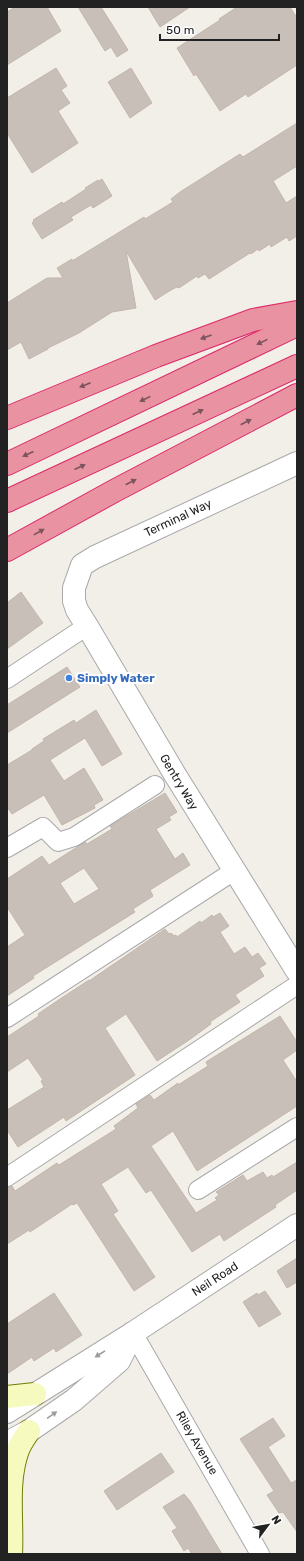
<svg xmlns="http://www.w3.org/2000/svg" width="304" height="1561" font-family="Rubik,sans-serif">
  <rect width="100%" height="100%" fill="#f2efe9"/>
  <g fill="#c7bfb8" stroke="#c4b6ab" fill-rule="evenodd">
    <path d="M15 7H47L61 31 7 65V12Z"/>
    <path d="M78 7H101L128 50 117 57 111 47 105 51Z"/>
    <path d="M148 7H190L160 27Z"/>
    <path d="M237 7H290L297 18V65L248 97 246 94 220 111 196 74 194 76 177 48 220 20 219 19Z"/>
    <path d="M56 68 67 86 61 90 70 103 58 111 78 143 32 173 7 133V98Z"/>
    <path d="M131 68 152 103 130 118 108 82Z"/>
    <path d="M297 123V166L273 181 286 203 297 196V236L289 241 287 237 271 247 270 244 259 251 258 249 251 254 250 253 209 279 205 274 198 278 197 276 179 288 177 287 171 290 155 300 126 251 136 308 112 312 79 333 48 348V349L29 359 21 342 7 350V303L47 278H63L57 268 72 259V261L144 217 145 219 173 202 171 199 180 192 240 154 243 157Z"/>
    <path d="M102 179 112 196 93 208 91 205 71 217 73 220 42 239 32 223 34 221 33 220 62 202 63 204 86 189 85 188 98 180 99 181Z"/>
    <path d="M21 592 43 623 7 649V603Z"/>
    <path d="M67 667 80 687 7 733V705Z"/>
    <path d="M96 710 122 754 102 766 85 738 50 760 64 781 84 768 103 800 94 805 95 808 62 825 44 795 12 814 7 807V765L32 750V749L44 741 43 739 74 720 76 723Z"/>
    <path d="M165 793 177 812 169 817 171 820 156 829 175 859 183 853 190 865 150 890 153 896 133 909 135 912 33 976 34 978 7 996V947L25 935 7 907V879L42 856 49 865 85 842 87 844 112 829 110 826ZM84 868 99 889 74 904 60 883Z"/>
    <path d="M220 913 229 926 220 932 234 954 245 947 252 957 258 953 266 964 259 968 264 976 235 995 240 1002 210 1022 211 1024 189 1040 157 1061 126 1014 105 1028 135 1075 66 1121 64 1117 18 1147 7 1130V1110L44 1087 41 1081 43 1080 28 1058 7 1072V1037L39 1016 38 1014 57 1001 89 980V981L165 929 169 934 171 933 174 936 176 935 177 937 200 921 201 923 212 915 213 917Z"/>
    <path d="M280 1016 297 1042V1050L283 1060 297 1082V1106L197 1171 173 1131 151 1146 196 1213 217 1200 215 1198 219 1195 216 1192 243 1175 247 1181 263 1172 267 1178 272 1175 273 1177 297 1162V1190L275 1205 276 1207 224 1241 220 1234 192 1252 151 1190 146 1193 128 1167 101 1184 118 1211 113 1214 155 1277 134 1291 77 1203 73 1205 72 1204 30 1232 29 1230 7 1244V1187L12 1186 15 1191 57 1163 59 1165 116 1129 114 1126 138 1108 136 1104 150 1095 154 1100 178 1083V1085L208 1066 206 1062 209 1060Z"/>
    <path d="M297 1258V1282L287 1288 277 1271Z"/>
    <path d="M265 1291 281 1314 259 1327 243 1302 257 1293 258 1295Z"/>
    <path d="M54 1293 82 1335 56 1352 54 1348 34 1361 32 1357 7 1374V1324Z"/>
    <path d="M273 1418 285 1436 268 1447 291 1483 297 1480V1532L283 1512 279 1513 267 1495 274 1491 240 1439Z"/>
    <path d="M161 1453 174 1472 117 1510 104 1491Z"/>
    <path d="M184 1494 190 1501 222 1554H192L188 1548 184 1551 172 1531 177 1528 163 1507Z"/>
  </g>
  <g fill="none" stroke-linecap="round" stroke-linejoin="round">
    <defs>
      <g id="minor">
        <path d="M7 679 87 626"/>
        <path d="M7 848 43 827 58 842 74 837 155 785"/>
        <path d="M7 1018 234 871"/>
        <path d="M7 1177 297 985"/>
        <path d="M198 1190 297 1127"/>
        <path d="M133 1333 260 1554"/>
      </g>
      <g id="tertiary">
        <path d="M297 463 95 557 82 565 74 588V601L77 610 87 626 174 773 297 971"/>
        <path d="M7 1412 133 1333 297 1225"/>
        <path d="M7 1443 29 1431 74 1400 119 1361 133 1333"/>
      </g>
      <g id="secondary">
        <path d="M7 1397 35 1394"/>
        <path d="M11 1554C13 1520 6 1483 18 1450 20 1444 25 1437 29 1431"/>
      </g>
      <g id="motorway">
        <path d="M7 418 156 356 253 320 297 312"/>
        <path d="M7 464 297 325"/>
        <path d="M7 501 297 366"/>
        <path d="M7 550 116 490 297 395"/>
      </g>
    </defs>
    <use href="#minor" stroke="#a9a9a9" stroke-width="20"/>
    <use href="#tertiary" stroke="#a9a9a9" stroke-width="24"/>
    <use href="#secondary" stroke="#707d05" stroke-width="24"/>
    <use href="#motorway" stroke="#dc2a67" stroke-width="24"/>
    <use href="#minor" stroke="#fff" stroke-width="18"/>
    <use href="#tertiary" stroke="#fff" stroke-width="22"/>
    <use href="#secondary" stroke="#f7fabf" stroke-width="22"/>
    <use href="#motorway" stroke="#e892a2" stroke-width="22"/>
  </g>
  <defs><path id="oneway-solid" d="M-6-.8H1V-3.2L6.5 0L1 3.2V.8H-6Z"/></defs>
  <g fill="#7b545c">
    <use href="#oneway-solid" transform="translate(206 337) rotate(160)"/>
    <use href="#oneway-solid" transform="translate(262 342) rotate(154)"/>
    <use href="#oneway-solid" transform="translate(85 385) rotate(157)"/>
    <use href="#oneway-solid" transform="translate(145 399) rotate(154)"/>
    <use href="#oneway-solid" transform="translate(198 412) rotate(-25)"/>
    <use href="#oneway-solid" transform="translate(246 422) rotate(-27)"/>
    <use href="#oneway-solid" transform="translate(28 454) rotate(155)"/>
    <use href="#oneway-solid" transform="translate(80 467) rotate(-25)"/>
    <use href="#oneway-solid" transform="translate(131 482) rotate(-27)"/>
    <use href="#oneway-solid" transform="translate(39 532) rotate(-29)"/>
  </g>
  <g fill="#9c9c9c">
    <use href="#oneway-solid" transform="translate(100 1354) rotate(148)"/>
    <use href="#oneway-solid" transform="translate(52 1415) rotate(-35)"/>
  </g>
  <circle fill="#3f7fe0" stroke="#fff" stroke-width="1.5" cx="69" cy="678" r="4"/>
  <g text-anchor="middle" stroke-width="4" stroke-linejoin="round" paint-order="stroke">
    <g font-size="12" fill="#222" stroke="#fff">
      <text transform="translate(178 518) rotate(-25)" y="4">Terminal Way</text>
      <text transform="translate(179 782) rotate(59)" y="4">Gentry Way</text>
      <text transform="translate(215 1279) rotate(-33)" y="4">Neil Road</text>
      <text transform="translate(197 1443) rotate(60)" y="4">Riley Avenue</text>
    </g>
    <g font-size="12" font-weight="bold" fill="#366cbe" stroke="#fff" text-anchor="start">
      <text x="77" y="682">Simply Water</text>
    </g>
  </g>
  <rect width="304" height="1561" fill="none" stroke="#222222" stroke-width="16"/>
  <g transform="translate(268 1525) rotate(58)" stroke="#ffffff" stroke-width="3" paint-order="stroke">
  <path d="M0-3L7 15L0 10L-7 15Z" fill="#222222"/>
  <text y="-6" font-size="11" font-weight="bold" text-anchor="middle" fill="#222222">N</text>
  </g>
  <path d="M160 34v6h119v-6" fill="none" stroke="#222222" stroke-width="2"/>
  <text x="166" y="34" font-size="12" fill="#222222" stroke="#ffffff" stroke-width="3" paint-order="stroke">50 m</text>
</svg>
